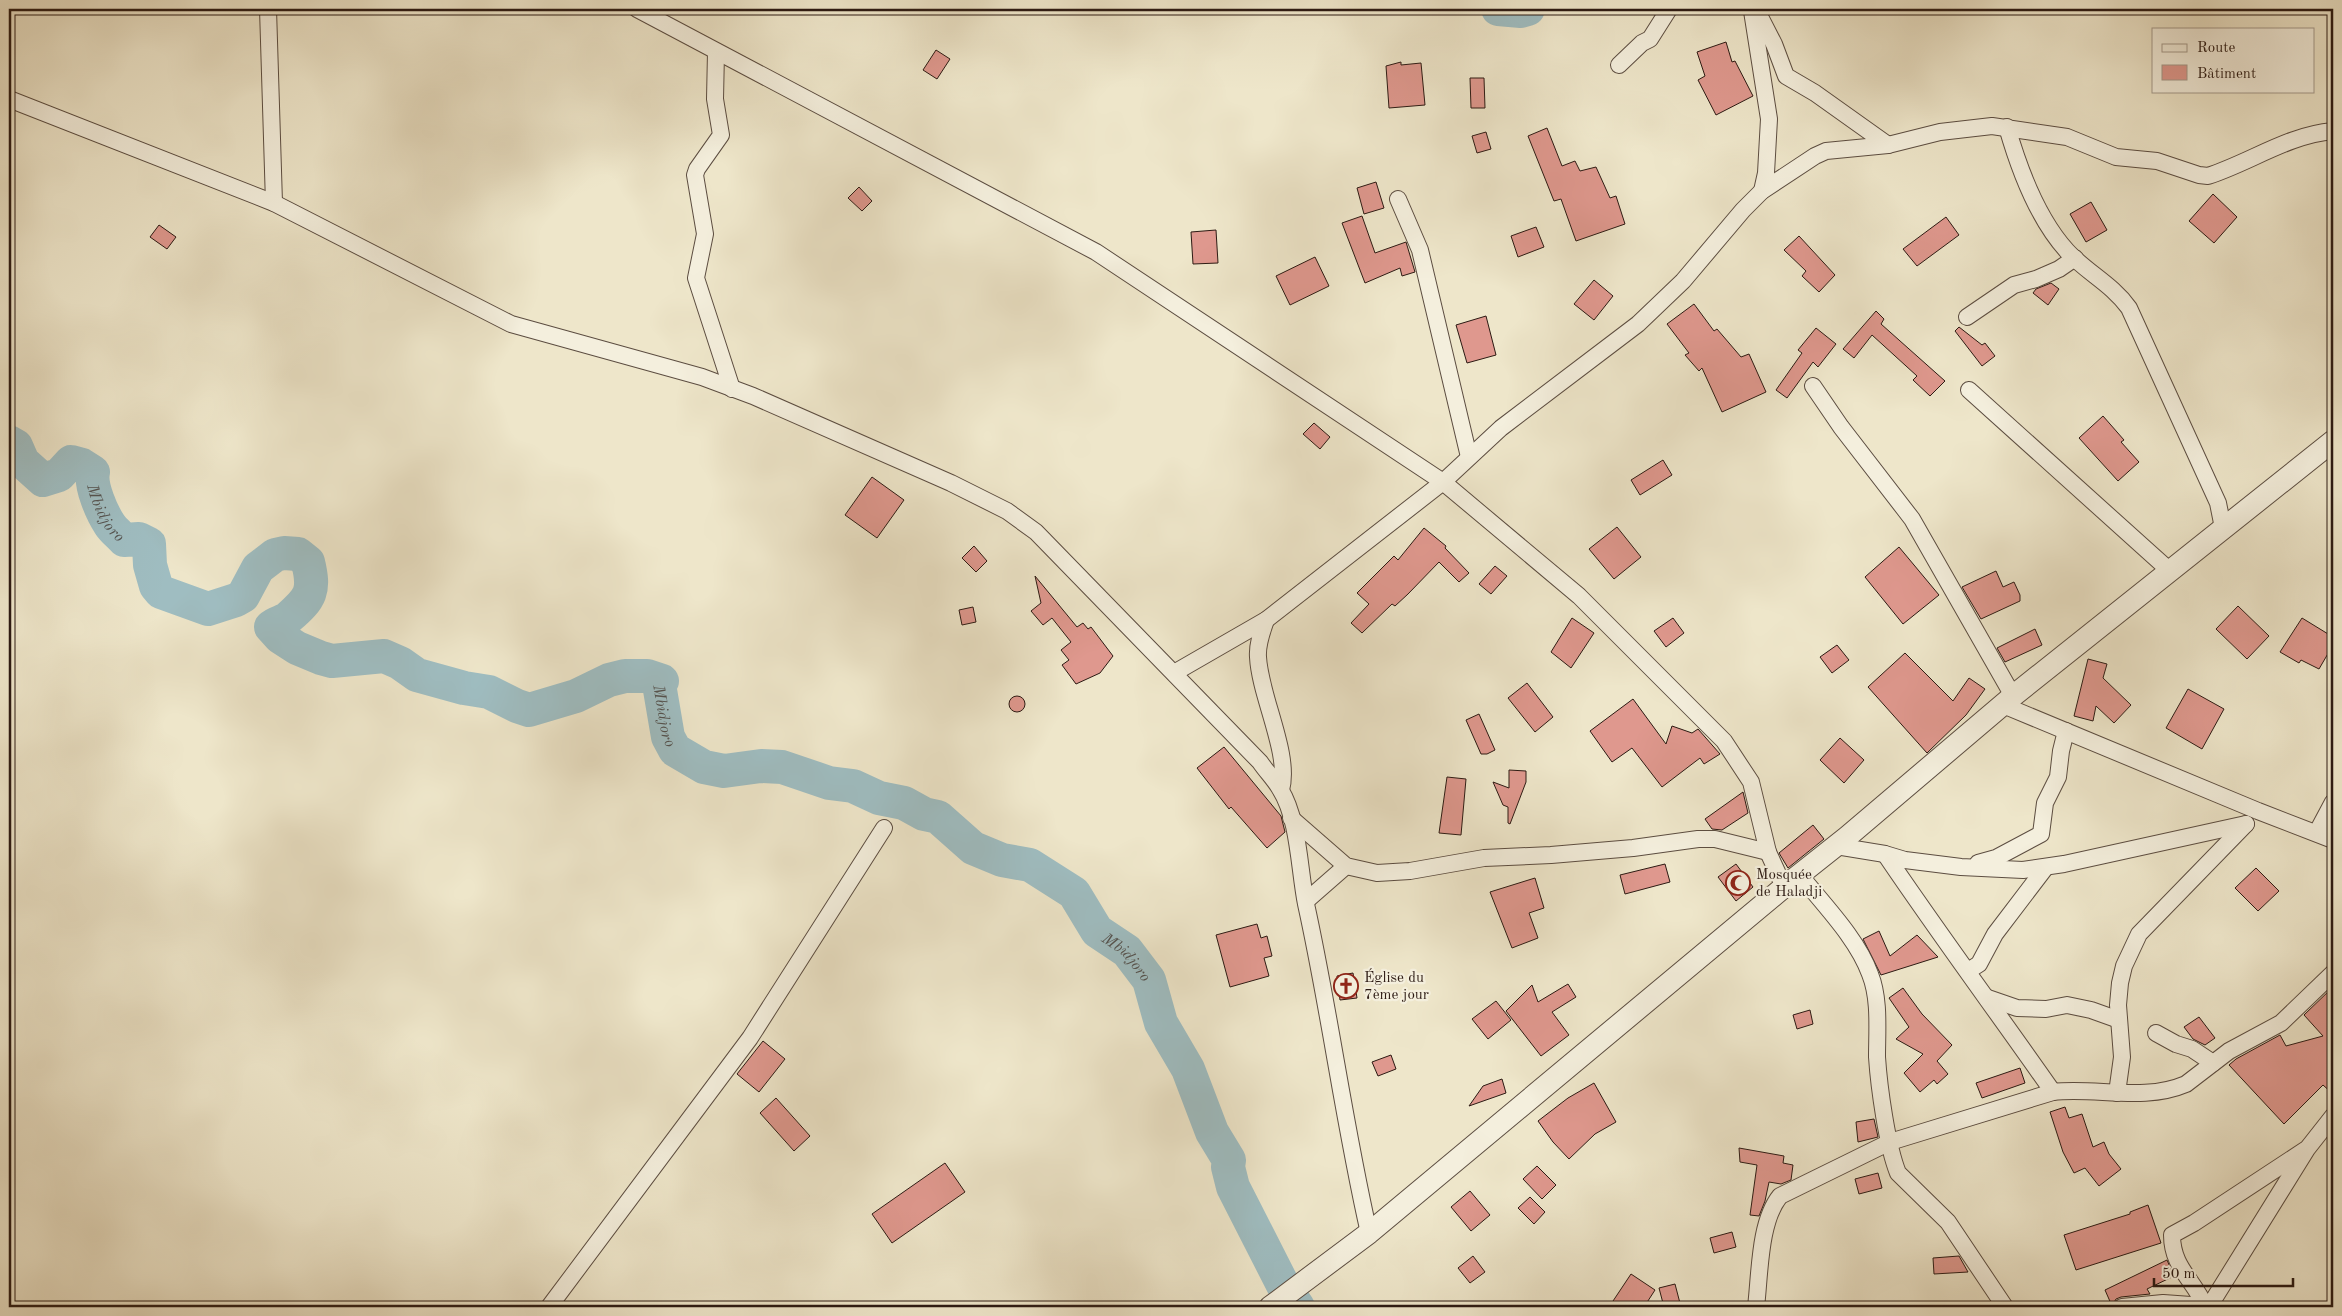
<svg xmlns="http://www.w3.org/2000/svg" width="2342" height="1316" font-family="'Old Standard TT',serif">
  <rect width="100%" height="100%" fill="#eee6ca"/>
  <filter id="stains"><feTurbulence type="fractalNoise" baseFrequency=".004" numOctaves="4"/><feColorMatrix values="0 0 0 0 .2 0 0 0 0 .09 0 0 0 0 .02 0 0 0 .5 -.17"/></filter>
  <radialGradient id="worn" r=".72"><stop offset=".6" stop-color="#630" stop-opacity="0"/><stop offset="1" stop-color="#630" stop-opacity=".3"/></radialGradient>
  <g fill="none" stroke-linecap="round" stroke-linejoin="round">
    <g stroke="#9fbdc1" stroke-width="34">
      <path d="M1498 9 1521 11 1528 9"/>
      <path id="s1" d="M9 442 16 446 23 462 43 480 59 475 71 462 82 465 93 472C90 486 102 513 110 525 114 531 120 535 124 540L139 539 149 544 150 565 156 586 161 592 208 609 236 600 243 596 258 568 275 555 284 553 298 554 308 562C315 591 311 598 289 617 284 622 276 622 271 627L280 637 297 648 321 658 332 661 384 656 400 663 417 675 464 688 489 692 517 706 529 710 576 696 609 680 625 676H647L662 681 659 684 668 737 675 750 704 767 724 771 761 766 782 767 829 783 853 786 879 798 904 803 924 814 938 817 973 848 1002 860 1030 865 1074 893 1097 931 1127 951 1149 980 1161 1023 1188 1069 1212 1132 1229 1160 1228 1167 1233 1187 1283 1285 1298 1307"/>
    </g>
  </g>
  <g fill="#df988e" stroke="#2c1a13">
    <path d="M1726 42 1732 62 1735 61 1753 96 1716 115 1698 80 1705 76 1697 52Z"/>
    <path d="M936 50 950 59 937 79 923 70Z"/>
    <path d="M1401 62V65L1421 63 1425 105 1389 108 1386 66Z"/>
    <path d="M1470 78H1484L1485 108H1471Z"/>
    <path d="M1547 128 1562 166 1575 161 1580 171 1596 167 1610 198 1616 196 1625 224 1576 241 1561 199 1554 201 1528 136Z"/>
    <path d="M1486 132 1491 149 1477 153 1472 136Z"/>
    <path d="M1376 182 1384 208 1364 214 1357 188Z"/>
    <path d="M859 187 872 201 862 211 848 198Z"/>
    <path d="M2213 194 2237 217 2214 243 2189 221Z"/>
    <path d="M2091 202 2107 230 2086 242 2070 214Z"/>
    <path d="M1362 216 1375 253 1406 242 1415 272 1402 276 1400 268 1365 283 1342 223Z"/>
    <path d="M1946 217 1959 235 1917 266 1903 249Z"/>
    <path d="M159 225 176 237 167 249 150 237Z"/>
    <path d="M1536 227 1544 247 1518 257 1511 236Z"/>
    <path d="M1216 230 1218 263 1193 264 1191 232Z"/>
    <path d="M1799 236 1835 275 1819 292 1802 276 1806 271 1784 250Z"/>
    <path d="M1315 257 1329 286 1290 305 1276 276Z"/>
    <path d="M1594 280 1613 296 1594 320 1574 304Z"/>
    <path d="M2051 283 2059 289 2048 305 2033 293 2036 289Z"/>
    <path d="M1694 304 1714 331 1717 329 1741 357 1749 354 1766 392 1722 412 1702 368 1699 371 1685 355 1689 353 1667 324Z"/>
    <path d="M1876 311 1884 319 1881 324 1945 381 1930 396 1913 380 1917 376 1872 335 1854 358 1843 349Z"/>
    <path d="M1486 316 1496 355 1467 363 1456 325Z"/>
    <path d="M1959 327 1982 345 1985 343 1995 356 1982 366 1955 331Z"/>
    <path d="M1816 328 1836 344 1818 367 1813 362 1787 398 1776 390 1802 353 1798 350Z"/>
    <path d="M2103 416 2124 440 2121 442 2139 462 2118 481 2079 438Z"/>
    <path d="M1314 423 1330 437 1320 449 1303 434Z"/>
    <path d="M1663 460 1672 475 1640 495 1631 480Z"/>
    <path d="M872 477 904 500 877 538 845 515Z"/>
    <path d="M1617 527 1641 557 1614 579 1589 549Z"/>
    <path d="M1424 528 1446 546 1445 548 1469 573 1459 582 1439 562 1408 594 1395 606 1392 604 1362 633 1351 623 1369 604 1357 593 1394 556 1398 560Z"/>
    <path d="M974 546 987 561 976 572 962 558Z"/>
    <path d="M1899 547 1939 595 1903 624 1865 577Z"/>
    <path d="M1495 566 1507 576 1491 594 1479 584Z"/>
    <path d="M1996 571 2003 587 2014 582 2020 595V601L1981 619 1962 587Z"/>
    <path d="M1035 576 1077 627 1083 623 1088 629 1091 627 1113 656 1100 673 1076 684 1062 665 1069 660 1061 650 1071 642 1052 618 1043 625 1031 611 1041 603Z"/>
    <path d="M2238 606 2269 636 2247 659 2216 629Z"/>
    <path d="M973 607 976 622 962 625 959 610Z"/>
    <path d="M1572 618 1594 633 1571 668 1551 652Z"/>
    <path d="M1673 618 1684 633 1666 647 1654 631Z"/>
    <path d="M2302 618 2333 637V645L2319 669 2301 660 2299 663 2280 652Z"/>
    <path d="M2035 629 2042 645 2005 662 1997 648Z"/>
    <path d="M1837 645 1849 660 1832 673 1820 657Z"/>
    <path d="M1905 653 1953 701 1969 678 1985 689 1966 715 1927 753 1868 687Z"/>
    <path d="M2088 659 2107 664 2103 678 2131 705 2114 723 2096 706 2093 721 2074 716Z"/>
    <path d="M1527 683 1553 717 1535 732 1508 698Z"/>
    <path d="M2188 689 2224 709 2202 749 2166 728Z"/>
    <circle cx="1017" cy="704" r="8"/>
    <path d="M1633 699 1666 744 1672 726 1692 733 1698 729 1720 754 1704 764 1700 758 1662 787 1632 748 1612 762 1590 731Z"/>
    <path d="M1479 714 1495 750 1487 754H1481L1466 720Z"/>
    <path d="M1840 738 1864 760 1844 783 1820 760Z"/>
    <path d="M1224 747 1281 816 1285 832 1267 848 1231 807 1229 809 1197 768Z"/>
    <path d="M1509 770 1526 771V782L1510 824 1508 823V807L1503 805 1493 782 1509 788Z"/>
    <path d="M1447 777 1466 779 1461 835 1439 833Z"/>
    <path d="M1743 792 1748 813 1722 830 1712 829 1705 819Z"/>
    <path d="M1813 825 1824 839 1788 868 1779 853Z"/>
    <path d="M1665 864 1670 882 1625 894 1620 875Z"/>
    <path d="M1736 864 1753 887 1736 901 1718 877Z"/>
    <path d="M2256 868 2279 891 2258 911 2235 888Z"/>
    <path d="M1535 878 1544 908 1529 913 1538 938 1512 948 1490 892Z"/>
    <path d="M1257 924 1261 938 1267 936 1272 956 1264 958 1269 976 1230 987 1216 935Z"/>
    <path d="M1879 931 1890 956 1917 935 1938 957 1881 975 1863 939Z"/>
    <path d="M1353 973 1357 998 1340 1000 1337 976Z"/>
    <path d="M1568 984 1576 997 1552 1012 1569 1035 1541 1056 1506 1011 1532 985 1538 1002Z"/>
    <path d="M2333 987V1094L2323 1085 2284 1124 2229 1065 2236 1059 2280 1035 2286 1046 2323 1036 2304 1015Z"/>
    <path d="M1903 988 1922 1014 1952 1045 1937 1061 1948 1074 1937 1084 1934 1080 1920 1092 1904 1073 1923 1054 1896 1039 1909 1027 1889 998Z"/>
    <path d="M1496 1001 1511 1020 1488 1039 1472 1019Z"/>
    <path d="M1810 1010 1813 1024 1797 1029 1793 1015Z"/>
    <path d="M2199 1017 2215 1038 2205 1045 2193 1039 2184 1027Z"/>
    <path d="M763 1041 785 1059 759 1092 737 1074Z"/>
    <path d="M1391 1055 1396 1069 1378 1076 1372 1062Z"/>
    <path d="M2020 1068 2025 1083 1982 1098 1976 1083Z"/>
    <path d="M1502 1079 1506 1093 1469 1106 1483 1086Z"/>
    <path d="M1594 1083 1616 1122 1595 1134 1569 1159 1553 1142 1538 1121 1568 1098Z"/>
    <path d="M776 1098 810 1136 794 1151 760 1113Z"/>
    <path d="M2065 1107 2069 1118 2082 1114 2093 1147 2104 1142 2109 1154 2121 1169 2099 1186 2085 1168 2074 1173 2063 1152 2050 1112Z"/>
    <path d="M1874 1119 1878 1137 1858 1142 1856 1122Z"/>
    <path d="M1739 1148 1784 1156 1783 1163 1793 1165 1791 1180 1781 1184 1769 1182 1765 1201 1759 1216 1750 1215 1757 1165 1740 1162Z"/>
    <path d="M945 1163 965 1192 892 1243 872 1214Z"/>
    <path d="M1537 1166 1556 1185 1542 1199 1523 1179Z"/>
    <path d="M1878 1173 1882 1188 1859 1194 1855 1179Z"/>
    <path d="M1470 1191 1490 1215 1471 1231 1451 1207Z"/>
    <path d="M1530 1197 1545 1212 1534 1224 1518 1208Z"/>
    <path d="M2148 1205 2161 1243 2076 1270 2064 1235 2130 1214V1212Z"/>
    <path d="M1732 1232 1736 1247 1714 1253 1710 1238Z"/>
    <path d="M1473 1256 1485 1272 1470 1283 1458 1268Z"/>
    <path d="M1959 1256 1968 1272 1934 1274 1933 1258Z"/>
    <path d="M2167 1260 2174 1276 2147 1289 2150 1294 2121 1297 2116 1299 2112 1306 2105 1290Z"/>
    <path d="M1631 1274 1655 1290 1644 1307H1609Z"/>
    <path d="M1675 1284 1681 1307H1664L1659 1288Z"/>
  </g>
  <g fill="none" stroke-linecap="round" stroke-linejoin="round">
    <defs>
      <g id="minor">
        <path d="M268 9 274 203"/>
        <path d="M637 9 1096 252 1443 482 1579 596 1724 741 1751 782 1768 852 1784 887"/>
        <path d="M1756 9 1774 44 1786 76 1815 93 1888 145"/>
        <path d="M1752 11 1769 119 1766 173 1762 191"/>
        <path d="M716 52 715 99 721 135 697 169 695 175 705 234 696 278 732 389"/>
        <path d="M1619 65 1642 43 1650 39 1669 9"/>
        <path d="M9 99 274 203 511 324 702 377 753 396 951 483 1007 511 1036 532 1260 762C1266 771 1275 780 1280 789 1299 819 1299 869 1306 904 1330 1013 1344 1124 1369 1233"/>
        <path d="M2007 127C2019 169 2037 218 2067 251 2086 272 2112 284 2129 308L2218 503 2223 528"/>
        <path d="M1398 199 1420 250 1469 457"/>
        <path d="M1967 317 2014 285 2036 279 2059 269 2075 258"/>
        <path d="M1813 386 1841 427 1912 519 2013 696"/>
        <path d="M1969 390 2170 571"/>
        <path d="M1266 620C1262 632 1257 644 1258 657 1260 697 1291 754 1281 790"/>
        <path d="M1174 673 1266 620 1443 482 1501 428 1638 324 1683 281 1743 210 1762 191 1815 156 1826 151 1888 145 1940 132 1992 126 2067 137 2116 157 2157 161 2199 175 2208 176C2251 162 2288 135 2333 131"/>
        <path d="M2003 705 2258 811 2333 840"/>
        <path d="M1291 818 1346 866 1377 873 1410 871 1484 858 1551 855 1633 848 1698 839H1715L1768 852"/>
        <path d="M2317 832 2333 802"/>
        <path d="M1836 846 1885 854 1905 860 1961 867 2023 870 2064 864 2246 824"/>
        <path d="M1885 854C1939 934 1997 1012 2053 1092"/>
        <path d="M1978 863 1996 858 2041 834 2045 803 2058 777 2061 751 2066 731"/>
        <path d="M1800 875C1823 904 1857 938 1870 974 1880 999 1877 1030 1877 1057 1879 1087 1887 1146 1898 1173L1948 1222 2005 1307"/>
        <path d="M1306 901 1346 866"/>
        <path d="M1968 971 1979 964 1995 934 2046 867"/>
        <path d="M1988 998 2017 1008 2046 1009 2067 1005 2091 1010 2119 1020"/>
        <path d="M2156 1033 2176 1044 2192 1049 2213 1063"/>
        <path d="M2117 1093 2122 1057 2118 1005 2120 983 2124 966 2139 934 2246 824"/>
        <path d="M2205 1306C2193 1279 2172 1267 2172 1235L2194 1223 2305 1150"/>
        <path d="M549 1307 750 1038 884 828"/>
        <path d="M1756 1307C1760 1274 1759 1222 1780 1196L1890 1142 2053 1092C2096 1087 2144 1102 2186 1084L2229 1051 2281 1023 2333 973"/>
        <path d="M2122 1307 2163 1303 2205 1306 2212 1302 2307 1149 2333 1116"/>
      </g>
      <path id="tertiary" d="M1270 1307 1369 1233 1784 887 1847 837 2013 696 2333 441"/>
    </defs>
    <use href="#minor" stroke="#5c4d41" stroke-width="18"/>
    <use href="#tertiary" stroke="#5c4d41" stroke-width="23"/>
    <use href="#minor" stroke="#f4efdd" stroke-width="16"/>
    <use href="#tertiary" stroke="#f4efdd" stroke-width="21"/>
  </g>
  <defs>
    <symbol id="mosque-ring" viewBox="-11 -11 22 22"><circle r="9.5" fill="#f4efdd" stroke="#8f2418" stroke-width="1.5"/><path d="M3.5-4.9A6 6 0 1 0 3.5 4.9A5 5 0 1 1 3.5-4.9Z" fill="#8f2418"/></symbol>
    <symbol id="church-ring" viewBox="-11 -11 22 22"><circle r="9.5" fill="#f4efdd" stroke="#8f2418" stroke-width="1.5"/><path d="M-1.2-6h2.4v3.5h3.3v2.4h-3.3V6h-2.4V-.1h-3.3v-2.4h3.3Z" fill="#8f2418"/></symbol>
  </defs>
  <g fill-rule="evenodd">
    <use href="#mosque-ring" x="1724" y="869" width="28" height="28"/>
    <use href="#church-ring" x="1332" y="972" width="28" height="28"/>
  </g>
  <g text-anchor="middle" stroke-width="4.5" stroke-linejoin="round" paint-order="stroke">
    <g font-size="15" fill="#2c1a13" stroke="#f4efdd" text-anchor="start">
      <text x="1756" y="879">Mosquée<tspan x="1756" dy="17">de Haladji</tspan></text>
      <text x="1364" y="982">Église du<tspan x="1364" dy="17">7ème jour</tspan></text>
    </g>
    <g font-size="16" font-style="italic" fill="#545350" stroke="#f4efdd">
      <text dy="6" stroke="none"><textPath href="#s1" startOffset="155">Mbidjoro</textPath></text>
      <text dy="6" stroke="none"><textPath href="#s1" startOffset="982">Mbidjoro</textPath></text>
      <text dy="6" stroke="none"><textPath href="#s1" startOffset="1539">Mbidjoro</textPath></text>
    </g>
  </g>
  <rect width="2342" height="1316" fill="none" stroke="#eee6ca" stroke-width="30"/>
  <rect x="10" y="10" width="2322" height="1296" fill="none" stroke="#2c1a13" stroke-width="2.5"/>
  <rect x="15" y="15" width="2312" height="1286" fill="none" stroke="#2c1a13"/>
  <rect x="2152" y="28" width="162" height="65" fill="#f4efdd" stroke="#a49a8c"/>
  <rect x="2162" y="44" width="25" height="8" fill="#f4efdd" stroke="#a49a8c"/>
  <text x="2197" y="52" font-size="15" fill="#2c1a13">Route</text>
  <rect x="2162" y="65" width="25" height="15" fill="#df988e" stroke="#a49a8c"/>
  <text x="2197" y="78" font-size="15" fill="#2c1a13">Bâtiment</text>
  <path d="M2154 1278v8h139v-8" fill="none" stroke="#2c1a13" stroke-width="2.5"/>
  <text x="2162" y="1278" font-size="15" fill="#2c1a13" stroke="#f4efdd" stroke-width="4" paint-order="stroke">50 m</text>
  <rect width="100%" height="100%" filter="url(#stains)"/>
  <rect width="100%" height="100%" fill="url(#worn)"/>
</svg>
